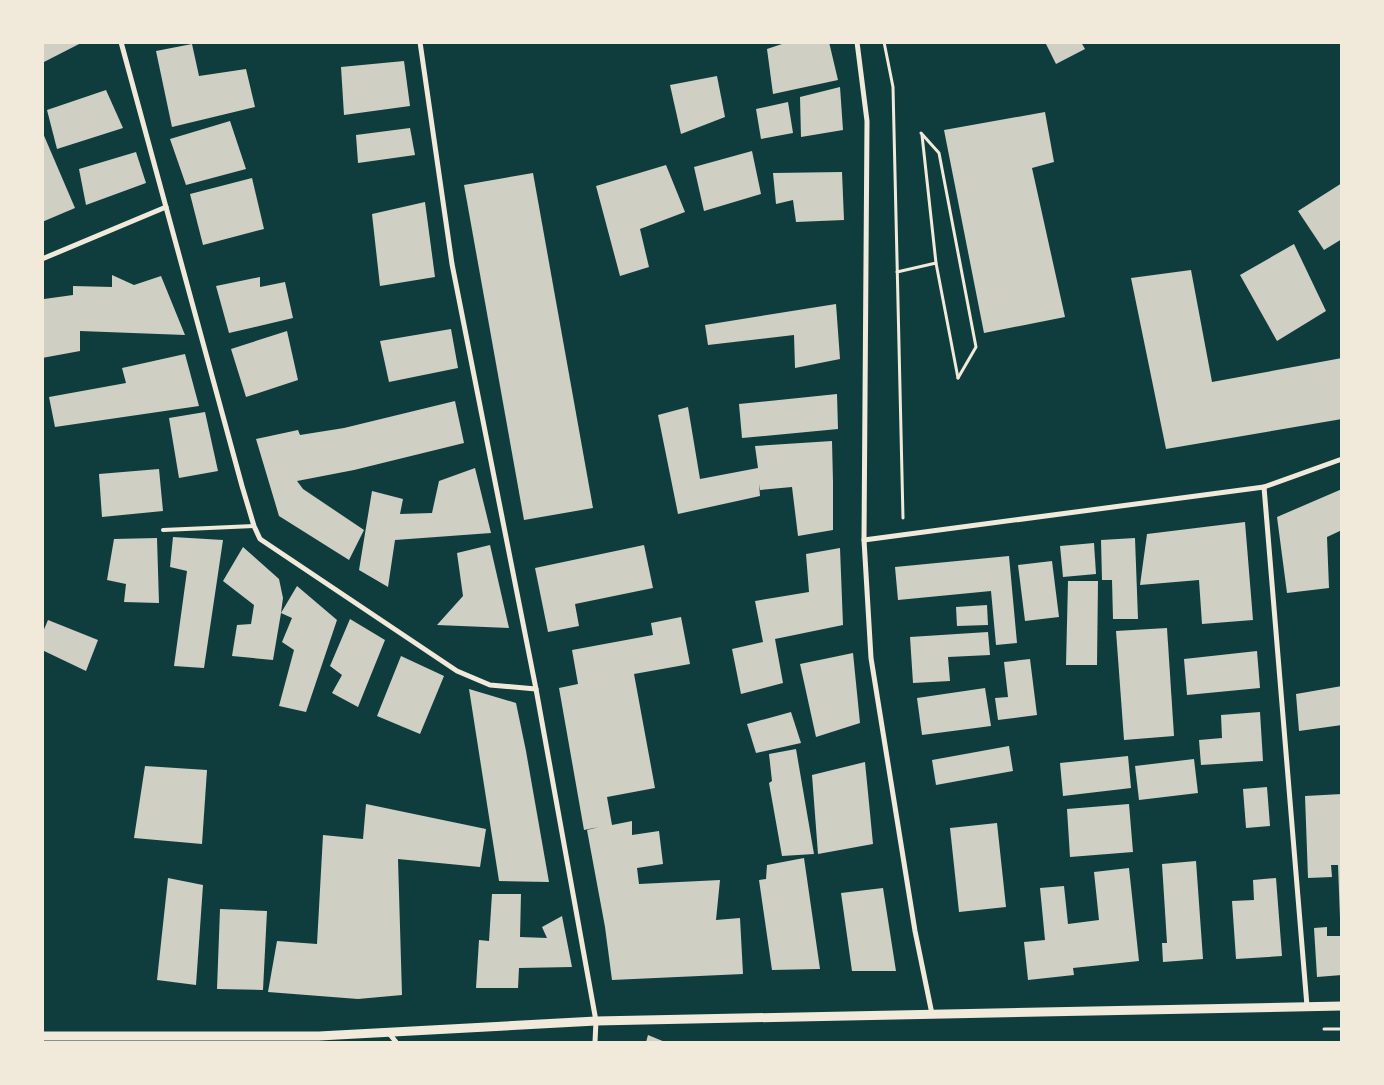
<svg xmlns="http://www.w3.org/2000/svg" width="1384" height="1085" font-family="'Fira Sans',sans-serif">
  <rect width="100%" height="100%" fill="#0f3d3e"/>
  <g fill="#cfcfc3">
    <path d="M42 42H83L42 63Z"/>
    <path d="M788 42H829L838 80 773 94 767 49Z"/>
    <path d="M1045 42H1081L1085 49 1056 64Z"/>
    <path d="M192 44 199 76 246 69 255 107 172 127 156 51Z"/>
    <path d="M404 61 410 106 344 115 341 67Z"/>
    <path d="M717 76 725 117 681 134 670 85Z"/>
    <path d="M840 87 843 130 801 137 800 97Z"/>
    <path d="M106 90 123 128 57 149 47 110Z"/>
    <path d="M788 102 793 133 761 139 756 109Z"/>
    <path d="M1045 112 1054 162 1032 168 1065 317 984 333 944 130Z"/>
    <path d="M230 121 246 169 186 185 170 139Z"/>
    <path d="M410 128 415 155 358 163 356 135Z"/>
    <path d="M42 131 75 208 42 222Z"/>
    <path d="M752 151 761 194 704 211 694 167Z"/>
    <path d="M136 152 146 183 86 205 79 169Z"/>
    <path d="M666 165 685 212 640 229 649 267 620 276 596 186Z"/>
    <path d="M842 172 844 220 796 222 793 200 776 204 773 173Z"/>
    <path d="M533 173 593 508 524 520 464 185Z"/>
    <path d="M252 178 264 229 203 245 190 194Z"/>
    <path d="M1342 183V239L1324 250 1298 211Z"/>
    <path d="M425 202 435 277 380 286 372 214Z"/>
    <path d="M1294 244 1326 311 1277 341 1240 275Z"/>
    <path d="M1191 270 1212 382 1342 358V419L1166 449 1131 278Z"/>
    <path d="M112 275 134 285 161 276 185 335 80 331V351L42 358 44 299 73 295V286L112 287Z"/>
    <path d="M260 277V287L285 282 293 318 229 333 216 286Z"/>
    <path d="M836 304 840 359 795 368 794 335 708 345 705 325Z"/>
    <path d="M451 329 458 368 389 382 380 341Z"/>
    <path d="M287 331 298 380 246 397 231 349Z"/>
    <path d="M185 354 199 406 55 427 49 397 126 383 122 368Z"/>
    <path d="M837 394 838 429 742 438 739 404Z"/>
    <path d="M455 401 464 443 354 470 297 481 303 489 364 530 349 560 279 516 256 439 298 430 300 435 344 428Z"/>
    <path d="M688 407 700 479 758 468 755 446 832 441 833 482V530L798 536 792 487 760 490 759 484 760 496 678 514 658 415Z"/>
    <path d="M205 412 218 471 179 478 169 418Z"/>
    <path d="M475 468 491 533 395 540 388 587 359 570 372 491 403 499 400 514 432 513 439 481Z"/>
    <path d="M159 469 163 511 102 517 99 474Z"/>
    <path d="M1342 489V530L1327 537 1329 588 1287 593 1277 517Z"/>
    <path d="M1245 522 1253 620 1202 624 1199 580 1140 585 1147 534Z"/>
    <path d="M173 537 223 540 204 668 174 666 187 571 170 567Z"/>
    <path d="M157 538 159 603 124 602 126 584 107 580 114 539Z"/>
    <path d="M1135 538 1138 619H1113L1112 580H1102L1101 540Z"/>
    <path d="M1094 543 1096 574 1063 577 1060 546Z"/>
    <path d="M490 545 509 628 437 625 463 596 457 553Z"/>
    <path d="M644 545 653 588 575 604 579 626 548 632 535 568Z"/>
    <path d="M243 547 279 579 283 598 281 613 297 586 337 620 306 712 279 706 294 650 282 642 292 618 281 613 273 660 232 656 237 625 251 624 254 605 223 581Z"/>
    <path d="M840 548 843 625 775 639 783 683 741 694 732 649 763 642 755 601 809 592 806 554Z"/>
    <path d="M1009 556 1017 643 996 645 991 591 898 600 895 567Z"/>
    <path d="M1052 561 1059 617 1025 621 1018 565Z"/>
    <path d="M1068 581H1098L1097 665H1066Z"/>
    <path d="M987 605 988 625 957 626 956 607Z"/>
    <path d="M681 617 690 664 634 674 655 788 607 797 612 825 632 821V835L659 831 663 864 637 868 639 884 720 880 716 920 740 918 743 974 612 980 605 927 587 830 599 827 584 830 559 688 578 684 572 650 653 635 651 623Z"/>
    <path d="M350 619 385 640 358 707 332 693 342 675 330 666Z"/>
    <path d="M48 620 98 640 86 671 42 650V634Z"/>
    <path d="M1167 628 1174 736 1124 740 1116 631Z"/>
    <path d="M988 632 990 655 948 657 950 681 913 683 910 637Z"/>
    <path d="M1257 651 1260 688 1187 695 1184 659Z"/>
    <path d="M853 653 860 723 816 737 800 664Z"/>
    <path d="M401 656 444 676 420 734 377 716Z"/>
    <path d="M1030 659 1037 715 998 720 995 698 1008 697 1004 662Z"/>
    <path d="M1342 686V725L1299 731 1296 694Z"/>
    <path d="M985 688 991 726 922 735 917 698Z"/>
    <path d="M469 689 516 703 526 751 549 882 499 881Z"/>
    <path d="M791 712 801 743 756 753 747 724Z"/>
    <path d="M1260 712 1263 761 1201 765 1199 740 1222 738 1221 715Z"/>
    <path d="M1009 746 1013 771 936 785 932 760Z"/>
    <path d="M796 749 814 854 782 856 769 783 772 781 769 754Z"/>
    <path d="M1128 756 1131 788 1063 796 1060 763Z"/>
    <path d="M1194 759 1198 793 1139 800 1135 766Z"/>
    <path d="M865 762 873 844 818 854 812 775Z"/>
    <path d="M145 766 207 770 202 844 134 838Z"/>
    <path d="M1267 787 1270 826 1246 828 1243 789Z"/>
    <path d="M1342 794V918H1340L1338 865H1331L1332 877 1308 878 1305 796Z"/>
    <path d="M366 804 486 829 480 867 398 859 402 995 358 999 268 992 277 941 317 944 323 835 363 839Z"/>
    <path d="M1129 804 1133 852 1070 857 1067 809Z"/>
    <path d="M997 823 1006 907 959 912 950 828Z"/>
    <path d="M804 858 820 969 772 970 759 880 766 879 767 865Z"/>
    <path d="M1196 861 1203 959 1163 962 1162 943H1167L1162 864Z"/>
    <path d="M1129 868 1139 961 1073 968 1074 975 1028 980 1024 942 1045 940 1040 888 1064 886 1068 924 1099 920 1094 872Z"/>
    <path d="M168 878 203 885 196 985 157 980Z"/>
    <path d="M1276 878 1282 956 1236 959 1232 901 1254 900 1253 880Z"/>
    <path d="M883 888 896 971H852L841 893Z"/>
    <path d="M492 894H521L520 937 547 938 542 927 562 916 572 967 519 968 518 988H476L479 940 489 941Z"/>
    <path d="M220 909 267 911 263 990 217 989Z"/>
    <path d="M1327 927V936H1342V975L1317 977 1314 928Z"/>
    <path d="M648 1035 665 1042H646Z"/>
  </g>
  <g fill="none" stroke-linecap="round" stroke-linejoin="round">
    <g stroke="#f1e9da" stroke-width="3">
      <path d="M884 42 893 87 903 518"/>
      <path d="M921 133 939 153 976 347 958 378"/>
      <path d="M922 135 936 263"/>
      <path d="M897 272 936 263 958 378"/>
      <path d="M1324 1029H1342"/>
    </g>
    <path stroke="#f1e9da" stroke-width="4" d="M163 530 254 526"/>
    <g stroke="#f1e9da" stroke-width="5">
      <path d="M121 42 242 486 254 526 260 539 457 671 490 685 536 689"/>
      <path d="M420 42 452 264 536 689 596 1021 595 1042"/>
      <path d="M857 42 867 121 864 540 871 658 915 931 932 1014"/>
      <path d="M42 259 166 207"/>
      <path d="M1264 487 1307 1006"/>
      <path d="M864 540 1264 487 1342 459"/>
      <path d="M388 1032 396 1042"/>
    </g>
    <path stroke="#f1e9da" stroke-width="9" d="M42 1036H319L596 1021 1342 1006"/>
  </g>
  <rect width="1384" height="1085" fill="none" stroke="#f1e9da" stroke-width="88"/>
</svg>
